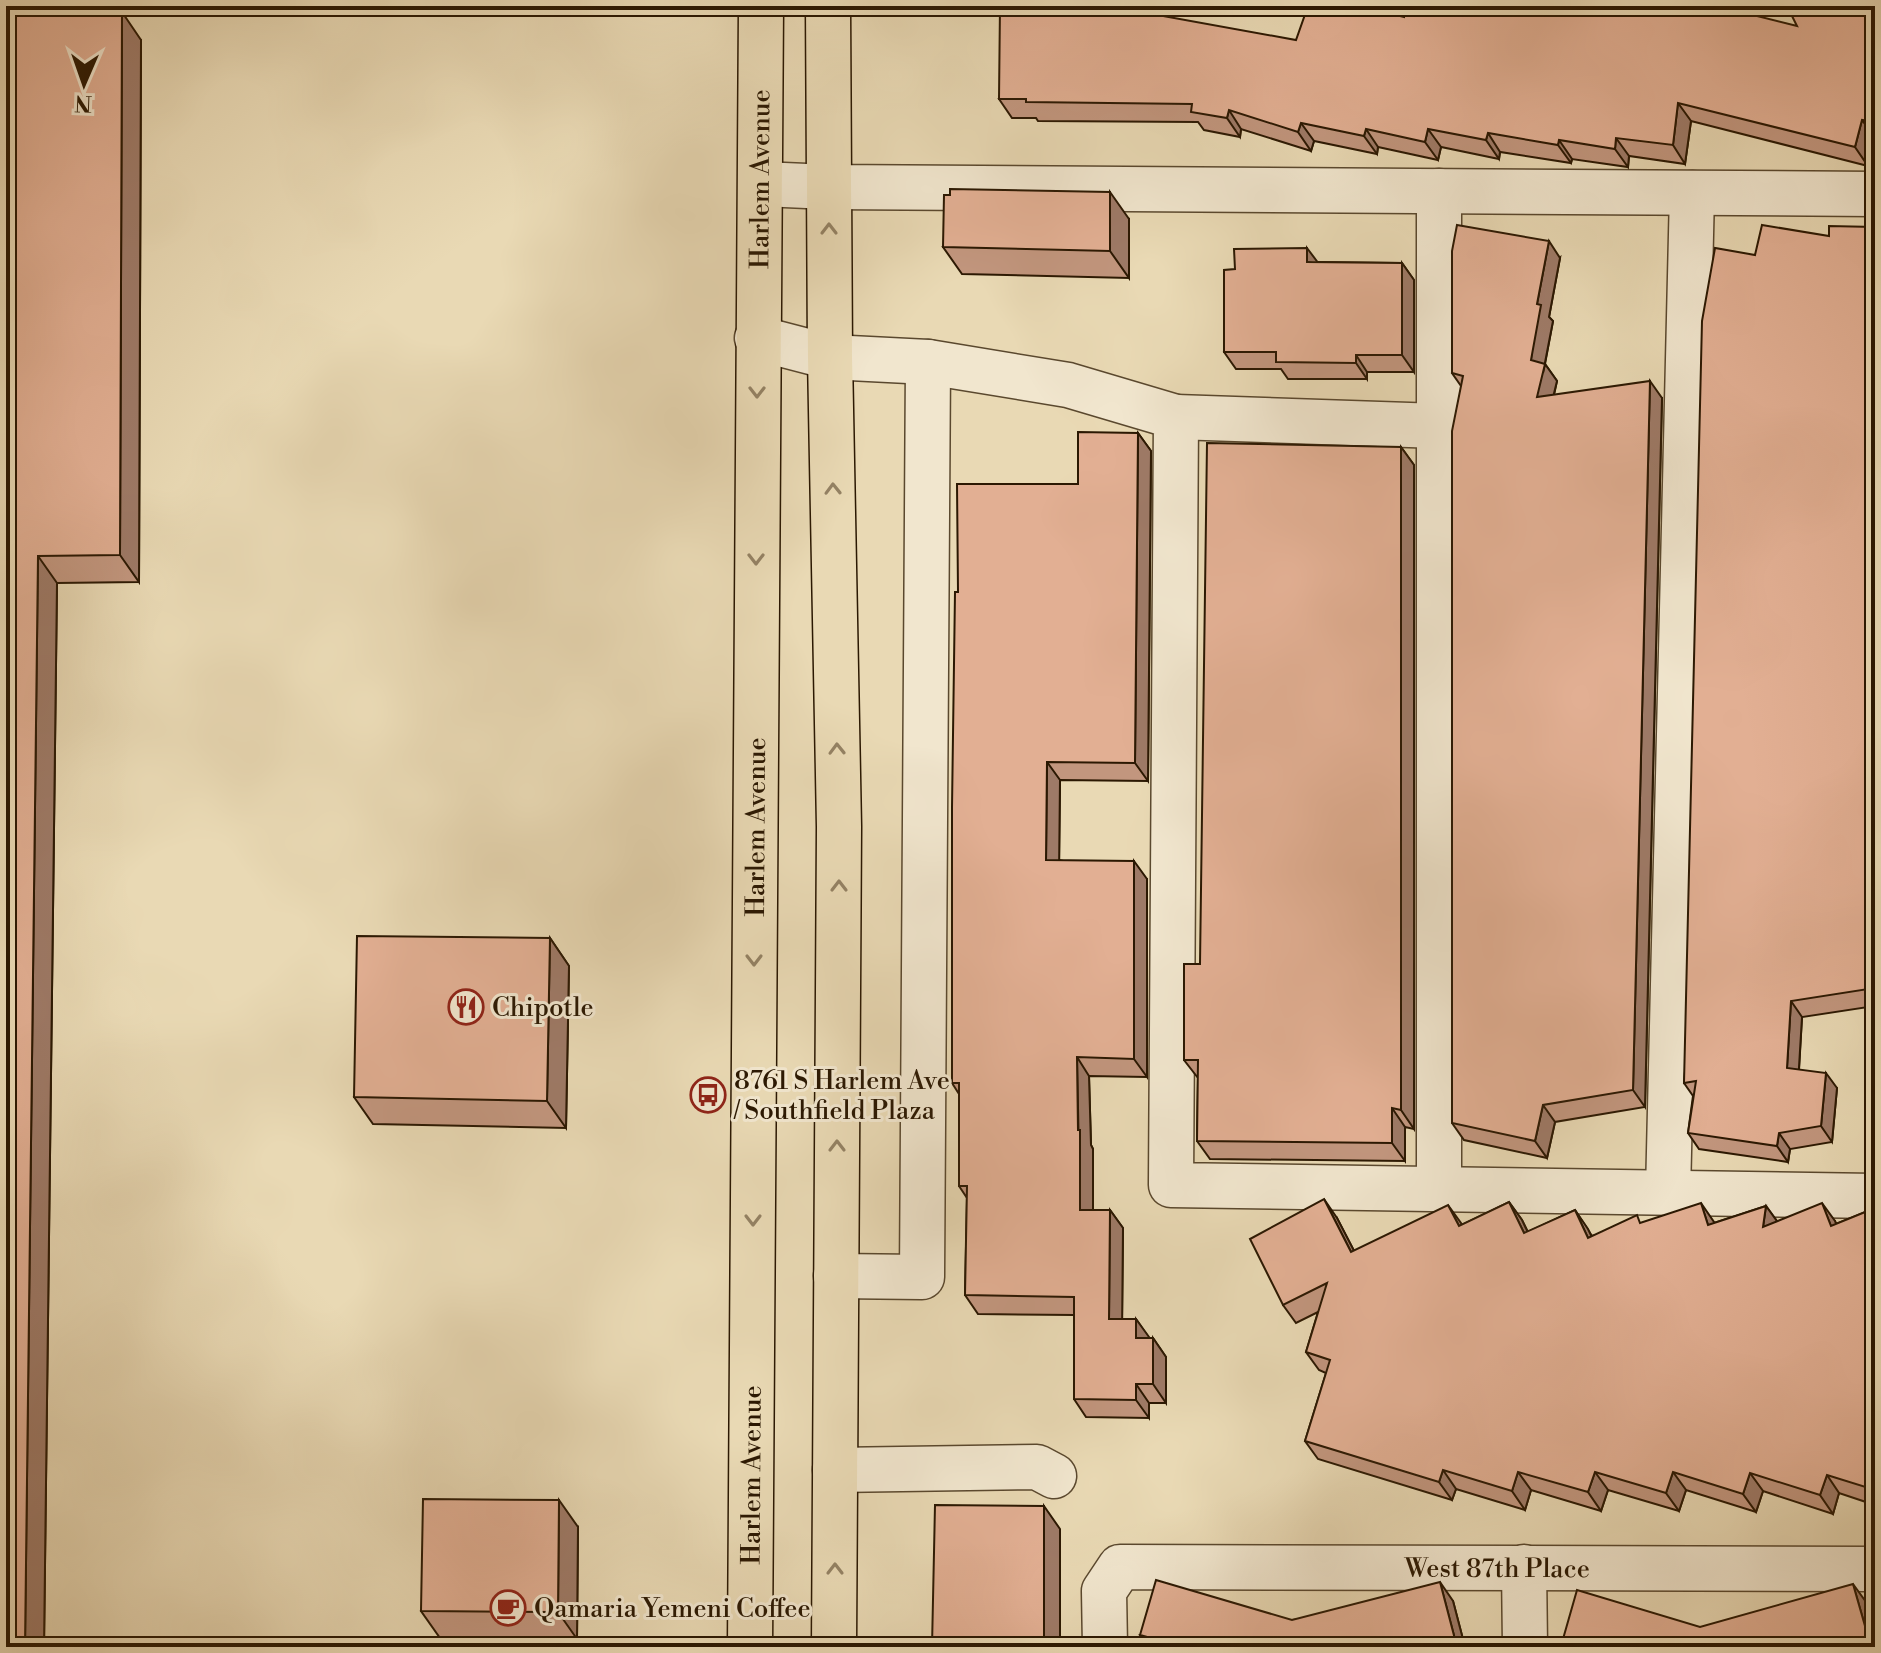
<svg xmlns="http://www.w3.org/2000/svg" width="1881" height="1653" font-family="'Libre Bodoni',serif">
  <rect width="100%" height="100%" fill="#e9d9b4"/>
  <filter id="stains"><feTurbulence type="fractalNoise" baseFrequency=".0025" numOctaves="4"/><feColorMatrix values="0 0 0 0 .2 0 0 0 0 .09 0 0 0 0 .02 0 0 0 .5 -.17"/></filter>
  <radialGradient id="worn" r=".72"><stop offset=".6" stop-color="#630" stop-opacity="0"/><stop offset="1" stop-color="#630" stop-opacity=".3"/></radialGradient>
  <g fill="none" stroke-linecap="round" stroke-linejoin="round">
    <defs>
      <g id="minor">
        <path d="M761 184 829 187 1875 194"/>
        <path d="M757 338 830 357 928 362 1068 385 1176 417 1171 1185 1875 1196"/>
        <path d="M1176 417 1439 426"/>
        <path d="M1439 1189V191"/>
        <path d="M1668 1193 1692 193"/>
        <path d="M836 1276 922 1277 928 362"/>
        <path d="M835 1470 1037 1467 1054 1476"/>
        <path d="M1524 1567 1525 1647"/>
        <path id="s1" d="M1105 1647 1104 1591 1120 1567 1875 1569"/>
      </g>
      <g id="primary">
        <path d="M828 6 830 357 839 827 834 1647"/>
        <path id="s2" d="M750 1647 761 6"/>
      </g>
    </defs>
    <use href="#minor" stroke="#5a482e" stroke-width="47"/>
    <use href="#primary" stroke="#2b1802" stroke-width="47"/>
    <use href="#minor" stroke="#f1e6ce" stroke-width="44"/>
    <use href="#primary" stroke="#e9d9b4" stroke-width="44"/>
  </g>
  <g fill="#c2967e" stroke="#2b1802" stroke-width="2">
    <path d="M6 6 103 8 141 40 139 582 57 583 44 1647Z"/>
    <path d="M1875 6V139L1868 166 1691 121 1685 164 1629 156 1628 167 1572 159 1571 163 1500 152 1499 159 1441 147 1438 160 1378 147 1377 154 1314 141 1311 151 1241 129 1240 137 1204 130 1198 122 1038 121 1036 118H1012L999 99 1296 40 1404 17 1797 26Z"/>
    <path d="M1129 219V278L962 274 943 247Z"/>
    <path d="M1875 227V1006L1802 1017 1799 1070 1837 1088 1832 1142 1790 1149 1788 1162 1699 1149 1688 1133 1693 1096 1684 1083 1755 255 1829 236Z"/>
    <path d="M1560 258 1549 317 1553 321 1545 364 1557 381 1554 395 1662 398 1645 1107 1555 1122 1547 1158 1464 1140 1452 1123 1461 386 1452 373Z"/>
    <path d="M1318 262 1402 263 1414 280V372H1367V379H1288L1281 369H1236L1224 352Z"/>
    <path d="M1138 433 1151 451 1148 781 1060 780 1059 860 1147 879V1077L1089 1076 1091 1145 1093 1149V1210H1110L1123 1228 1122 1319H1136L1149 1338H1153L1166 1357V1403H1149V1418L1086 1417 1074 1399V1315L978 1314 965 1295 967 1198 959 1186V1094L952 1083 958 592Z"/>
    <path d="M1401 447 1414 465V1129L1405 1127V1161L1210 1159 1197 1141 1198 1078 1184 1060 1200 964Z"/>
    <path d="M550 938 569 966 566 1128 373 1124 354 1097Z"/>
    <path d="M1509 1202 1522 1220 1528 1232 1575 1210 1592 1236 1642 1223H1714L1766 1206 1777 1221H1835L1836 1224 1875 1208V1505L1839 1493 1833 1514 1763 1491 1756 1512 1686 1490 1679 1511 1608 1490 1601 1511 1531 1490 1525 1510 1456 1489 1452 1500 1318 1459 1305 1441 1326 1373 1319 1370 1306 1352 1318 1312 1296 1323 1283 1305 1337 1218 1354 1251 1462 1225Z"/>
    <path d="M578 1527 577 1639 440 1638 421 1611Z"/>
    <path d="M1453 1601 1465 1647H1148L1140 1635 1292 1620Z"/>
  </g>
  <g fill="#9e7a67" stroke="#2b1802" stroke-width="2">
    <path d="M122 12 141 40 139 582 120 555Z"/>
    <path d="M1678 103 1691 121 1685 164 1673 145Z"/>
    <path d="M1229 110 1241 129 1240 137 1227 118Z"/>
    <path d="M1862 120 1875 138 1868 166 1855 147Z"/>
    <path d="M1301 123 1314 141 1311 151 1298 132Z"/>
    <path d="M1366 129 1378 147 1377 154 1364 136Z"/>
    <path d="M1428 129 1441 147 1438 160 1425 142Z"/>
    <path d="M1488 133 1500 152 1499 159 1486 140Z"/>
    <path d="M1616 138 1629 156 1628 167 1615 149Z"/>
    <path d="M1559 140 1572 159 1571 163 1558 145Z"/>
    <path d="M1110 192 1129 219V278L1110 251Z"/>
    <path d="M1549 241 1560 258 1549 317 1553 321 1543 373 1545 364 1557 381 1549 414 1537 397 1531 360 1537 304Z"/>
    <path d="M1307 248 1319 264 1307 262Z"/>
    <path d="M1402 263 1414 280V372L1402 355Z"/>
    <path d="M1356 355 1367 372V379L1356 363Z"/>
    <path d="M1650 381 1662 398 1645 1107 1633 1090Z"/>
    <path d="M1138 433 1151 451 1148 781 1135 763Z"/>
    <path d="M1401 447 1414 465V1129L1401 1110Z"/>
    <path d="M38 556 57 583 44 1647H25Z"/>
    <path d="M1047 762 1060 780 1059 878 1046 860Z"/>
    <path d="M1134 861 1147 879V1077L1134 1059Z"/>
    <path d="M550 938 569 966 566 1128 547 1101Z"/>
    <path d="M1791 1001 1802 1017 1798 1084 1787 1068Z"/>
    <path d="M1077 1057 1089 1076 1091 1145 1093 1149V1228L1080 1210Z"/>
    <path d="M1826 1073 1837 1088 1832 1142 1821 1126Z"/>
    <path d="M1543 1105 1555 1122 1547 1158 1535 1141Z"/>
    <path d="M1392 1108 1405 1127V1161L1392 1143Z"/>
    <path d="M1779 1133 1790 1149 1788 1162 1777 1146Z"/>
    <path d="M1324 1199 1337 1218 1364 1270 1351 1252Z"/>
    <path d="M1509 1202 1522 1220 1537 1252 1524 1233Z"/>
    <path d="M1701 1203 1714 1222 1721 1243 1708 1225Z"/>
    <path d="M1822 1203 1835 1221 1844 1245 1831 1226Z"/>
    <path d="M1448 1205 1461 1223 1471 1245 1459 1226Z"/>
    <path d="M1766 1206 1779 1224 1763 1227Z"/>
    <path d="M1110 1210 1123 1228 1122 1337 1109 1319Z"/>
    <path d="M1575 1210 1588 1229 1601 1256 1588 1238Z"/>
    <path d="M1136 1319 1149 1337V1357L1136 1338Z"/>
    <path d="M1153 1338 1166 1357V1403L1153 1384Z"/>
    <path d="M1136 1384 1149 1403V1418L1136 1400Z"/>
    <path d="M1443 1470 1456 1489 1452 1500 1439 1482Z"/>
    <path d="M1518 1472 1531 1490 1525 1510 1512 1491Z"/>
    <path d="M1595 1472 1608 1490 1601 1511 1588 1492Z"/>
    <path d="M1673 1472 1686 1490 1679 1511 1666 1493Z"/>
    <path d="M1750 1473 1763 1491 1756 1512 1743 1494Z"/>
    <path d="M1827 1475 1839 1493 1833 1514 1820 1495Z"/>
    <path d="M559 1500 578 1527 577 1639 558 1612Z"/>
    <path d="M1044 1506 1060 1529V1647H1044Z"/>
    <path d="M1440 1582 1453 1601 1465 1647H1457Z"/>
    <path d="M1853 1584 1866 1602 1875 1635V1647H1871Z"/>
  </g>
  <g fill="#e2af93" stroke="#2b1802" stroke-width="2">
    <path d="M6 6H95L122 12 120 555 38 556 25 1647H6Z"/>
    <path d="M1000 6H1108L1296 40 1308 6H1359L1404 17V6H1717L1797 26 1787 6H1875V122L1862 120 1855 147 1678 103 1673 145 1616 138 1615 149 1559 140 1558 145 1488 133 1486 140 1428 129 1425 142 1366 129 1364 136 1301 123 1298 132 1229 110 1227 118 1191 112 1192 104 1026 102V99H999Z"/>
    <path d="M950 189 1110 192V251L943 247 944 195H950Z"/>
    <path d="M1457 225 1549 241 1537 304 1541 305 1531 360 1545 364 1537 397 1650 381 1633 1090 1543 1105 1535 1141 1452 1123V431L1463 376 1452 373V251Z"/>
    <path d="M1762 225 1829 236V226L1875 227V988L1791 1001 1787 1068 1826 1073 1821 1126 1779 1133 1777 1146 1688 1133 1696 1081 1684 1083 1702 321 1715 248 1755 255Z"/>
    <path d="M1307 248V262L1402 263V355H1356V363L1276 362V352H1224V270L1235 269 1234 249Z"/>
    <path d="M1078 432 1138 433 1135 763 1047 762 1046 860 1134 861V1059L1077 1057 1078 1130H1080V1210H1110L1109 1319H1136V1338H1153V1384H1136V1400L1074 1399V1297L965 1295 967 1186H959V1083H952V807L955 592H958L957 484H1078Z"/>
    <path d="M1207 443 1401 447V1110L1392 1108V1143L1197 1141 1198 1060H1184V964H1200Z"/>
    <path d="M357 936 550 938 547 1101 354 1097Z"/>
    <path d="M1324 1199 1351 1252 1448 1205 1459 1226 1509 1202 1524 1233 1575 1210 1588 1238 1637 1215 1640 1223 1701 1203 1708 1225 1766 1206 1763 1227 1822 1203 1831 1226 1875 1208V1490L1827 1475 1820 1495 1750 1473 1743 1494 1673 1472 1666 1493 1595 1472 1588 1492 1518 1472 1512 1491 1443 1470 1439 1482 1305 1441 1330 1360 1306 1352 1327 1283 1283 1305 1250 1239Z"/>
    <path d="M423 1499 559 1500 558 1612 421 1611Z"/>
    <path d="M935 1505 1044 1506V1647H932Z"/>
    <path d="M1156 1580 1292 1620 1440 1582 1457 1647H1163L1165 1642 1140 1635Z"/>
    <path d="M1853 1584 1871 1647H1565L1561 1646 1577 1590 1700 1627Z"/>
  </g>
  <defs><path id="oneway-chevron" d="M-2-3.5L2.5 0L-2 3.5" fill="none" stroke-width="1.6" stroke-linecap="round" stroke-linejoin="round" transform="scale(2)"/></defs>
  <g stroke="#948264">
    <use href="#oneway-chevron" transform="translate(829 229) rotate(-90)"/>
    <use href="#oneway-chevron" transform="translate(757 392) rotate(90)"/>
    <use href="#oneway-chevron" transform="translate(833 489) rotate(-91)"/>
    <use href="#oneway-chevron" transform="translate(756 559) rotate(90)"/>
    <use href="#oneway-chevron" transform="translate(837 749) rotate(-91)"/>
    <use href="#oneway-chevron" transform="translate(839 886) rotate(-90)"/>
    <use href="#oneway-chevron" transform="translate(754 960) rotate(90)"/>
    <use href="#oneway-chevron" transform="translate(837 1146) rotate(-90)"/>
    <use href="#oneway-chevron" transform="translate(753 1220) rotate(90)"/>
    <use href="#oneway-chevron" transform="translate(835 1569) rotate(-90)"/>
  </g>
  <defs>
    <symbol id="restaurant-ring" viewBox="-11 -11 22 22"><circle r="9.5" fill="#f1e6ce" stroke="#8f2418" stroke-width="1.5"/><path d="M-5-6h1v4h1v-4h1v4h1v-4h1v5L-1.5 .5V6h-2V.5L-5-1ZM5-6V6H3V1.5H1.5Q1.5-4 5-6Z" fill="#8f2418"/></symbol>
    <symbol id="bus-ring" viewBox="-11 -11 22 22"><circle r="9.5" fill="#f1e6ce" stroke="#8f2418" stroke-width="1.5"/><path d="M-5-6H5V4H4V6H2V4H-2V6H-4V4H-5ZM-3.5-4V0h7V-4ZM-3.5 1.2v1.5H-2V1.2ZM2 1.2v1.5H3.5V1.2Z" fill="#8f2418"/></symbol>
    <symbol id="cafe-ring" viewBox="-11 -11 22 22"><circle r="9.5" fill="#f1e6ce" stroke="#8f2418" stroke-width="1.5"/><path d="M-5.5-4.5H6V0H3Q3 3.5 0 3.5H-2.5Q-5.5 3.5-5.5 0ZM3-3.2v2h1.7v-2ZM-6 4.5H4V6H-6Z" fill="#8f2418"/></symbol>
  </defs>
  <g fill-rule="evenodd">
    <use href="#restaurant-ring" x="446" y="987" width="40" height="40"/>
    <use href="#bus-ring" x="688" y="1075" width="40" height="40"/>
    <use href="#cafe-ring" x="488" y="1588" width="40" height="40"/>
  </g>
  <g text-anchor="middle" stroke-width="6" stroke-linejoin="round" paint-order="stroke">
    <g font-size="26" fill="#2b1802" stroke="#f1e6ce">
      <text dy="9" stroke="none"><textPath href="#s2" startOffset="1468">Harlem Avenue</textPath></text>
      <text dy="9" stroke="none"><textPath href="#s2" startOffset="820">Harlem Avenue</textPath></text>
      <text dy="9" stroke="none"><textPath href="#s2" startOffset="172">Harlem Avenue</textPath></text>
      <text dy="9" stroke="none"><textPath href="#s1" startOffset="462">West 87th Place</textPath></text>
    </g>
    <g font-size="26" fill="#2b1802" stroke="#f1e6ce" text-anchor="start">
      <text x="492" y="1016">Chipotle</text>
      <text x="734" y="1089">8761 S Harlem Ave<tspan x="734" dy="30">/ Southfield Plaza</tspan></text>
      <text x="534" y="1617">Qamaria Yemeni Coffee</text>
    </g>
  </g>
  <rect width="1881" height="1653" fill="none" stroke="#e9d9b4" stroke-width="32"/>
  <rect x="8" y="8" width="1865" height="1637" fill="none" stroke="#2b1802" stroke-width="4"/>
  <rect x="16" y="16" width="1849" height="1621" fill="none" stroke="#2b1802" stroke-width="2"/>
  <g transform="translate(84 84) rotate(182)" stroke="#f1e6ce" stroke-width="6" paint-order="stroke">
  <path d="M0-6L14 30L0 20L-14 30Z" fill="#2b1802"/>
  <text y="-12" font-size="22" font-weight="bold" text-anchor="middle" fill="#2b1802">N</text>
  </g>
  <rect width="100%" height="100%" filter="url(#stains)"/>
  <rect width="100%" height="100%" fill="url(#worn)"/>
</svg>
